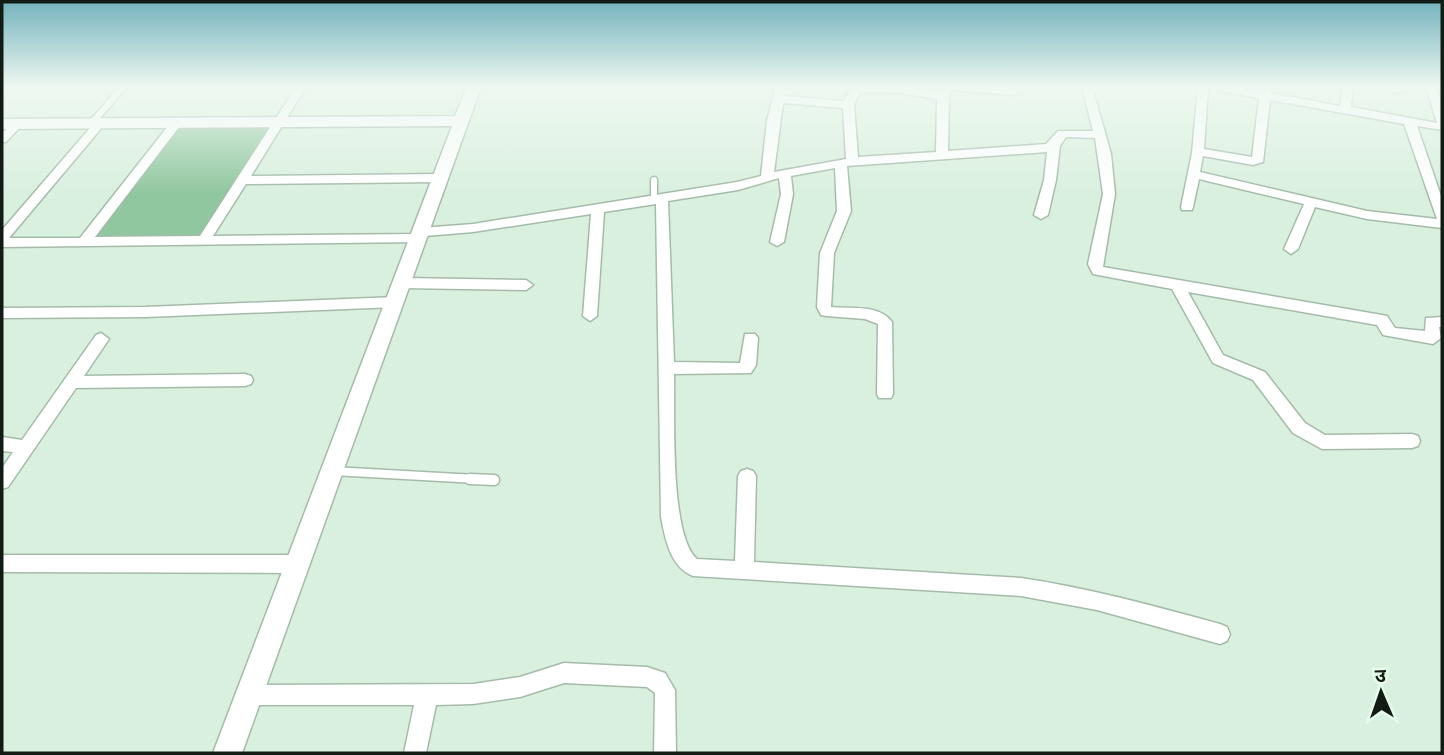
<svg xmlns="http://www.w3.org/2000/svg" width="1444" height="755" font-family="'Asap Condensed','Noto Sans Devanagari',sans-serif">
  <rect width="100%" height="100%" fill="#daf0df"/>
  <path fill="#90c79f" d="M176 126H270L199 237 92 238Z"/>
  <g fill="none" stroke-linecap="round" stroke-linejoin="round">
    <defs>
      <g id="lane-far2">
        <path d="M92 123 123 87"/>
        <path d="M654 180V200"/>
      </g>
      <path id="lane-far1" d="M333 471 494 480"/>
      <path id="lane" d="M470 479 494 480"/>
      <g id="street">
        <path d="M296 87H306L251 176 441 174 447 178 441 182 246 184 213 236 415 234 416 229 421 228 473 224 737 182 761 176 767 120 776 87H786L784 96 844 101 852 87H906L939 92 942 87H1020L1016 94 1012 95 951 90 949 96 948 151 1046 144 1058 131H1093L1082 87H1092L1111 154 1115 194 1103 267 1382 315 1387 316 1395 328 1425 331 1426 318 1442 317V327H1439L1441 338 1433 344 1383 335 1377 325 1188 292 1223 355 1265 372 1305 423 1325 435 1412 434 1418 436 1420 441 1418 446 1412 448 1322 449 1293 433 1253 380 1213 363 1172 289 1093 274 1088 264 1103 194 1095 138 1066 137 1060 146 1056 180 1048 215 1041 219 1034 215 1044 180 1047 152 847 166 851 211 834 253 831 307C851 309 879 304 892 322L893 394 891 398H879L877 394 878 324 865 319 826 316 821 315 817 307 820 253 837 211 835 168 791 176 793 194 784 242 777 246 770 242 781 194 779 178 738 190 668 201 674 362 740 363 745 334H755L758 338 756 365 751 373 674 374C675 413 669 535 697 559L735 561 738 476 741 471 747 469 753 471 756 476 754 562 1021 578C1089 588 1154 606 1220 624L1227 627 1230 634 1227 641 1220 644 1097 610 1021 596 693 576C670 567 665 538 661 517L656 204 604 212 597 316 590 321 583 316 591 214 473 232 425 236 424 241 419 242 2 247V230L96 121H104V125L9 238H80L172 121 176 120 182 123 95 237 200 236ZM860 92 900 93 937 99 936 152 858 157 854 105ZM783 103 843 108 846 159 774 172Z"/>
        <path d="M1198 87H1208L1204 149 1252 157 1259 98 1216 90 1211 87H1234L1260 91 1261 87H1271V93L1340 106 1343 87H1353L1351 107 1437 123 1426 87H1436L1442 104V130L1417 126 1442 199V228L1367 219 1315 207 1298 249 1291 254 1284 249 1304 204 1199 179 1193 207 1192 210H1182L1181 207 1192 153ZM1270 100 1404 124 1437 219 1367 211 1200 172 1203 156 1253 165 1263 162Z"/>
        <path d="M1394 87H1404L1406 91 1396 93Z"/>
        <path d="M17 121 23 124 6 142H2V133Z"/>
        <path d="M403 278 526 280 533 285 526 290 403 288 396 283Z"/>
        <path d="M396 297 403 302 396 307 146 317 2 318V308L146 307Z"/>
        <path d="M101 333 109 339 84 376 245 374 251 376 253 380 251 384 245 386 76 388 8 487 2 489V468L13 452 2 451V437L22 440 96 335Z"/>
        <path d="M2 555H295L302 558 304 564 302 570 295 573 2 572Z"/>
        <path d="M564 663 647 667 665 673 675 690 676 753H654L655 693 647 687 564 683 520 697 473 704 436 705 426 753H404L414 705H248L241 702 238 695 241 688 248 685 473 684 520 677Z"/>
      </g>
      <path id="secondary" d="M467 87H481L242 753H213L452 126 2 129V119L455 116Z"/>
    </defs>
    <use href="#lane-far2" stroke="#a5bbaa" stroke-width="9"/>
    <use href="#lane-far1" stroke="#a5bbaa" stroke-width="11"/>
    <use href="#lane" stroke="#a5bbaa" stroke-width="13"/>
    <use href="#street" stroke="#a5bbaa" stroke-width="3"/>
    <use href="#secondary" stroke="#a5bbaa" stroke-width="3"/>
    <use href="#lane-far2" stroke="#fff" stroke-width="6"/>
    <use href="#lane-far1" stroke="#fff" stroke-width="8"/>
    <use href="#lane" stroke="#fff" stroke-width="10"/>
    <use href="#street" fill="#fff" fill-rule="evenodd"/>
    <use href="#secondary" fill="#fff" fill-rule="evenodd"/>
  </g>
  <linearGradient id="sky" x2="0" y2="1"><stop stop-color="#72b2bc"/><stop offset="0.45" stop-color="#eef8f1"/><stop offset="1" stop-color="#eef8f1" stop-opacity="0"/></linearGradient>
  <rect width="1444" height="193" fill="url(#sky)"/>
  <rect width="1444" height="755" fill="none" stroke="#131b15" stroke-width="7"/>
  <g transform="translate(1381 692) rotate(358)" stroke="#e7fdec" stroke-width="5" paint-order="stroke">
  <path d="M0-5L12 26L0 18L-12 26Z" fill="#131b15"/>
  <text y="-10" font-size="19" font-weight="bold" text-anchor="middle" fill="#131b15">उ</text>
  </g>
</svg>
